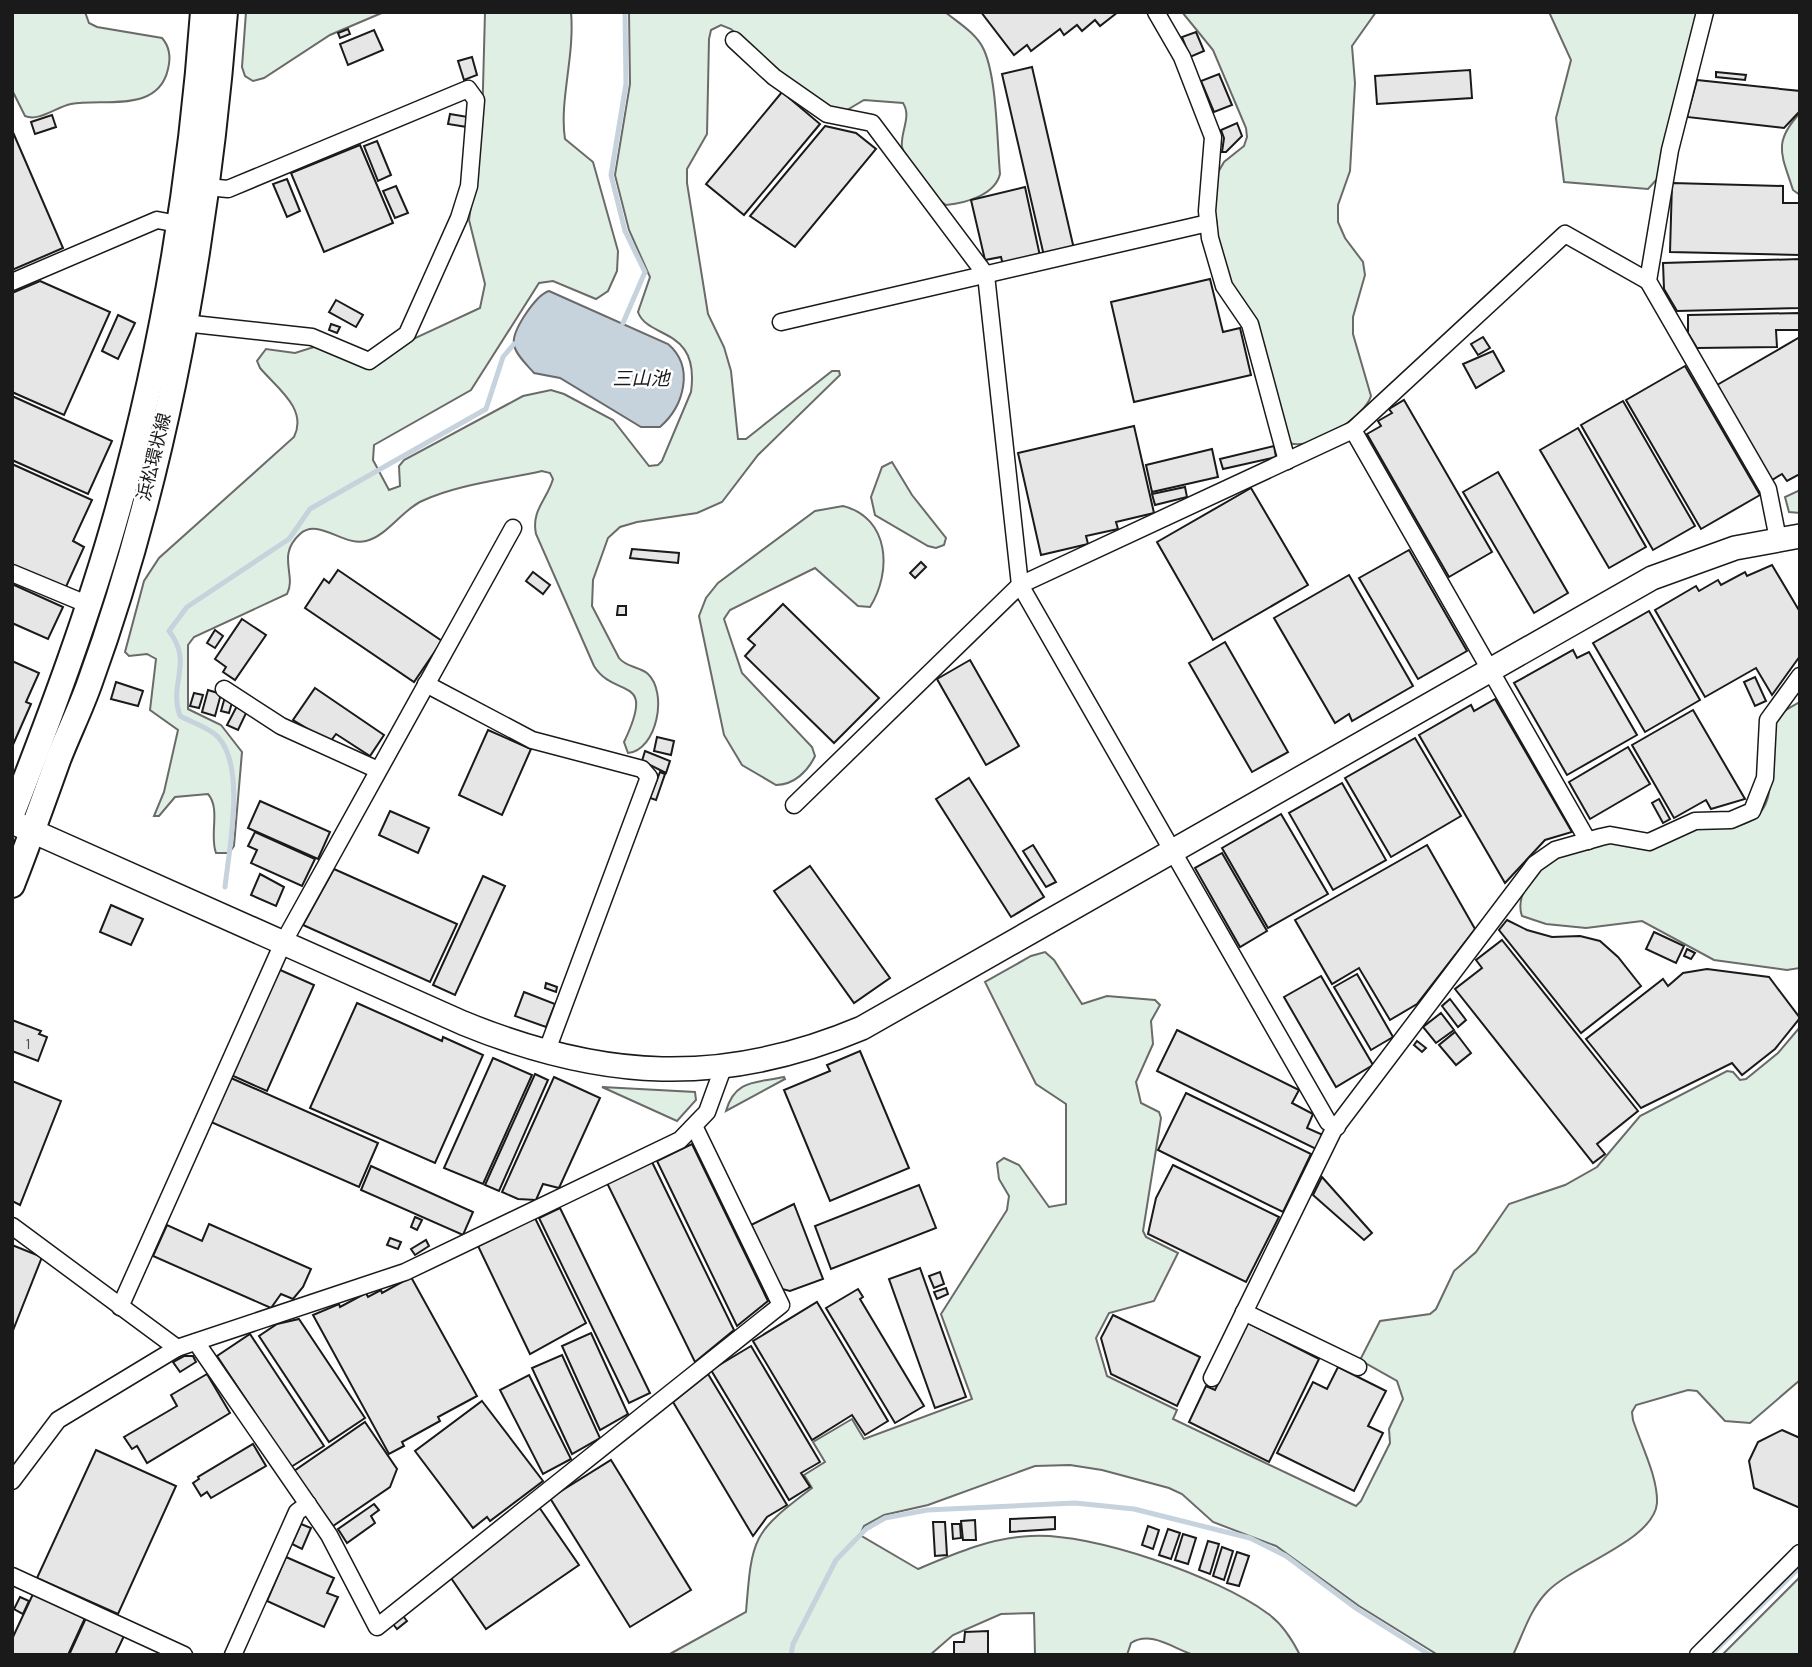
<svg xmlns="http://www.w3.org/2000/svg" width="1812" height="1667" font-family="'DM Sans','Noto Sans JP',sans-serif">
  <rect width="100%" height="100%" fill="#fff"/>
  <g fill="#e0efe3" stroke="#6a6a6a" stroke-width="2">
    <path d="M12 12H85L89 23 97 27 162 38C170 47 171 57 168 69 158 114 103 98 71 104 56 107 39 122 25 116L12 90Z"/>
    <path d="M246 12H384L330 35 264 78 253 81 245 76 242 67Z"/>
    <path d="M485 12H571C575 56 559 101 565 139L593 162 618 251 617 271 608 291 596 299 553 281 539 283 471 390 374 445 373 460 389 490 400 486 399 466 404 460 523 396 551 390 564 394 613 420 649 466 658 465 662 461 691 392C700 326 648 340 638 312L650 277 629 230 615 175 630 84 629 12H945C959 23 977 34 984 50 997 79 997 141 1000 174 995 195 966 203 946 205 931 195 906 165 902 147 900 132 912 117 903 103L864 100 847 110 830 108 778 72 731 29 721 25 711 30 709 39 707 134 687 169V183L708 314 724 347 731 371 738 439H746L832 371H839L840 375 758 455 722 502 697 513 637 522 620 527 608 538 593 580 592 606 619 658C627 668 639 666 648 674 668 693 657 750 628 753L624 742C657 673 615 700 594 666L536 534C531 510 547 500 553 479L550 473 542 471C503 480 459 484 422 501 402 510 387 536 366 541 344 547 318 517 300 534 276 556 297 575 287 594L194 637 188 645V709L221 725 242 752 234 846 229 853H216C209 835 221 809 208 794L175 797 159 816H154L164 792 178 730 150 710 156 659 147 654 129 656 125 652 144 581 159 558 294 437C308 409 277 388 260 368L257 361 266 349 295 353 317 346 375 365 413 339 480 308 485 284 469 220 482 125Z"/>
    <path d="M1182 12H1376L1352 46 1355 83 1350 171 1338 205V222L1345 238 1363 262 1365 275 1353 317V334L1371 396C1364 418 1311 451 1290 443L1228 284 1213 223 1216 176 1224 162 1244 146 1247 137 1246 128 1213 50Z"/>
    <path d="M1549 12H1699L1659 177 1648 189 1564 182 1556 118 1571 60Z"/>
    <path d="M1800 113V195L1793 190C1782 155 1772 143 1800 113Z"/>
    <path d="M892 462 912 495 946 538 944 545 936 548 928 546 875 515 871 497 882 467Z"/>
    <path d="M1800 490V513L1789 512 1785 497Z"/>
    <path d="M843 506C890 518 892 572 870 607L858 606 815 568 730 610 724 619 742 673 812 747 815 756C808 771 794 785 776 785L742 765 724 735 699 616 706 598 718 583 815 511Z"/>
    <path d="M1800 702V968L1787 970 1714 960 1642 921 1586 928 1546 924 1522 916C1514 894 1538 865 1557 856 1571 850 1594 844 1609 842 1623 841 1637 852 1651 848 1667 844 1680 832 1695 828 1710 824 1728 829 1743 824 1786 810 1763 751 1775 722 1779 713 1791 707 1800 702Z"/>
    <path d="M1045 952 1054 960 1082 1004 1107 996 1155 1000 1160 1005 1151 1021 1153 1044 1136 1082 1141 1103 1159 1112 1161 1118 1143 1231 1146 1237 1178 1253 1154 1301 1109 1313 1096 1338 1107 1376 1177 1410 1173 1419 1356 1506 1361 1501 1390 1443 1389 1429 1403 1399 1397 1381 1360 1360 1380 1321 1430 1314 1436 1309 1454 1271 1476 1252 1509 1204 1565 1185 1597 1167 1640 1116 1727 1071 1733 1072 1740 1080 1746 1079 1778 1053 1800 1027V1380L1750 1423 1725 1421 1697 1391 1688 1390 1636 1405 1632 1412 1633 1420C1641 1445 1658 1477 1657 1503 1654 1541 1571 1565 1546 1593 1530 1610 1523 1634 1513 1655H1438L1359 1606 1276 1546 1213 1522 1182 1494 1169 1488 1102 1470 1070 1465 1035 1466 928 1505 884 1515 864 1526 860 1535 918 1569C956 1553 990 1538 1031 1536 1092 1532 1218 1577 1267 1613 1282 1623 1292 1639 1300 1655 1276 1655 1212 1660 1194 1655 1174 1649 1151 1630 1131 1643L1127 1655H1035L1034 1613 1001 1614 953 1635 930 1655H668L746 1612C752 1537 752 1533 812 1488L804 1475 825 1462 813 1442 852 1419 864 1439 972 1399 941 1314 1007 1210 1009 1196 999 1179 997 1163 1004 1158 1019 1165 1049 1207 1066 1204V1104L1036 1084 985 982 1031 956Z"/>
    <path d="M784 1077 785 1079 726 1111C735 1079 756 1083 784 1077Z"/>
    <path d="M602 1087 695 1092 696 1100 677 1121Z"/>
    <path d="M1800 1577V1655H1722Z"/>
  </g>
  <path fill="#c6d2dc" stroke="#6a6a6a" stroke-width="2" d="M549 291 668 344C695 367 684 406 660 427H641L560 378 534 373C527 365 516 355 514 345 511 331 536 295 549 291Z"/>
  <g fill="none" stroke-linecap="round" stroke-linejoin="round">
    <g stroke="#c6d2dc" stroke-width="5">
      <path d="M623 323 645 272 625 231 611 175 626 84 625 12"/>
      <path d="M225 887C229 849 246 767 218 737 210 728 191 722 180 716 168 683 194 663 169 631L187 607 289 539 310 509 486 409 503 357 514 344"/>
      <path d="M791 1655 793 1644 836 1560 866 1529 885 1518 927 1510 1075 1503 1134 1509 1250 1538 1286 1556 1357 1609 1430 1655"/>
      <path d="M1711 1655 1800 1567"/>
    </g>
  </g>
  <g fill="#e6e6e6" stroke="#1a1a1a" stroke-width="2">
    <path d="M981 12H1118L1100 26 1095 20 1082 31 1077 25 1064 35 1060 29 1031 51 1027 45 1014 55Z"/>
    <path d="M348 29 350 34 340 38 338 33Z"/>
    <path d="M374 30 383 50 348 65 340 44Z"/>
    <path d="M1196 32 1204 51 1190 57 1182 37Z"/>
    <path d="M472 57 477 75 464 80 458 61Z"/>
    <path d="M1032 67 1074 249 1044 256 1002 74Z"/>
    <path d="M1470 70 1472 98 1377 104 1375 76Z"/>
    <path d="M1716 72 1746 75 1745 80 1716 77Z"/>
    <path d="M1219 74 1232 105 1214 112 1201 81Z"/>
    <path d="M1697 80 1800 91V111L1784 128 1687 117Z"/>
    <path d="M782 92 820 124 744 215 706 184Z"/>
    <path d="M450 114 468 117 467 127 448 124Z"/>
    <path d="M52 115 56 127 35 134 31 122Z"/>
    <path d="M1237 123 1242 136 1226 152H1222L1224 138 1221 130Z"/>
    <path d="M825 126 856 133 876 149 795 247 750 216Z"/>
    <path d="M12 130 63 248 12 270Z"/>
    <path d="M377 141 391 175 378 181 364 146Z"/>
    <path d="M360 145 393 223 324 252 291 173Z"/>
    <path d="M287 179 300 211 287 217 273 184Z"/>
    <path d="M1672 183 1783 186V203H1800V255L1670 252Z"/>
    <path d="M396 186 408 213 395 218 383 191Z"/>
    <path d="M1025 187 1040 256 1003 265 1001 257 985 260 971 200Z"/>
    <path d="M1800 259V308L1677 311 1664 289 1663 263Z"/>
    <path d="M1210 279 1223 332 1240 328 1251 375 1134 402 1111 302Z"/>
    <path d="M40 281 110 312 64 415 12 392V293Z"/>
    <path d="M336 300 363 315 356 327 329 312Z"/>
    <path d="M1799 313V330H1776L1777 347 1697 348 1688 333V315Z"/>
    <path d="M118 315 135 323 118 359 102 351Z"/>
    <path d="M331 324 340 327 337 333 329 330Z"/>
    <path d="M1483 337 1490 348 1478 355 1471 344Z"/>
    <path d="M1800 337V474L1787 481 1782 474 1772 480 1717 385Z"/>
    <path d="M1493 351 1504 371 1476 388 1463 364Z"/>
    <path d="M1685 366 1760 495 1701 529 1626 400Z"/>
    <path d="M12 396 112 441 88 494 12 460Z"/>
    <path d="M1404 400 1492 552 1449 577 1367 434 1381 426 1378 421 1392 413 1389 409Z"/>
    <path d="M1623 401 1695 526 1653 550 1581 425Z"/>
    <path d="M1134 426 1154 513 1116 522 1118 529 1086 536 1088 544 1041 555 1018 453Z"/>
    <path d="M1578 428 1646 547 1609 568 1540 450Z"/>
    <path d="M1274 446 1276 457 1223 469 1220 459Z"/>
    <path d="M1212 449 1218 477 1152 492 1146 465Z"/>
    <path d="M12 464 92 500 73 541 84 547 65 589 12 566Z"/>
    <path d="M1498 472 1568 593 1534 613 1463 492Z"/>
    <path d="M1185 487 1187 497 1155 505 1152 494Z"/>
    <path d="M1251 488 1308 585 1213 640 1157 542Z"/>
    <path d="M632 549 679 553 678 563 630 558Z"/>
    <path d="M1409 550 1467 651 1418 679 1359 578Z"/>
    <path d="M921 562 926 567 915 578 910 573Z"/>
    <path d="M1772 565 1800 612V656L1772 695 1756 668 1705 697 1655 610 1696 586 1699 591 1718 580 1721 585 1745 572 1747 576Z"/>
    <path d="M338 570 442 641 414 682 305 608 324 579 329 583Z"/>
    <path d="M533 572 550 585 543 594 526 581Z"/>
    <path d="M1349 575 1413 686 1352 721 1349 714 1335 723 1274 618Z"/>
    <path d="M12 584 63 607 48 639 12 623Z"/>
    <path d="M783 604 879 698 834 743 745 656 755 645 748 639Z"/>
    <path d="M618 606H626V615H617Z"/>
    <path d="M1649 611 1700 700 1645 732 1593 643Z"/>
    <path d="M242 619 266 635 235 680 223 672 226 667 215 659Z"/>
    <path d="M215 630 223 636 215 648 207 643Z"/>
    <path d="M1225 642 1288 752 1252 772 1189 663Z"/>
    <path d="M1573 650 1577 658 1589 652 1637 735 1567 775 1514 683Z"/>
    <path d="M970 660 1019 746 986 765 937 679Z"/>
    <path d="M12 661 39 673 26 702 31 704 12 747Z"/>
    <path d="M1755 677 1766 701 1755 706 1744 682Z"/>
    <path d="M116 682 143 691 138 706 111 699Z"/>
    <path d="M315 688 384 735 370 756 336 734 330 742 293 720Z"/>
    <path d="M208 690 221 694 215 716 202 712Z"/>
    <path d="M194 693 203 695 199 708 190 706Z"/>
    <path d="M225 697 233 699 229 713 221 711Z"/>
    <path d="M1495 699 1572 832 1545 840 1505 883 1419 735 1471 705 1474 711Z"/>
    <path d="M238 704 248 709 238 730 227 725Z"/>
    <path d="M1693 710 1745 799 1711 809 1706 800 1674 818 1632 745Z"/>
    <path d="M488 730 531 749 502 815 459 795Z"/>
    <path d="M657 737 674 741 671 755 654 751Z"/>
    <path d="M1415 738 1461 816 1391 857 1345 778Z"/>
    <path d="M1628 747 1650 784 1590 819 1569 782Z"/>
    <path d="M645 751 670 761 666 773 642 761Z"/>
    <path d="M660 772 665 774 656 800 650 798Z"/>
    <path d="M969 778 1044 897 1011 917 936 799Z"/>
    <path d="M1342 783 1386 860 1333 890 1289 813Z"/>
    <path d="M1659 799 1670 819 1663 823 1652 803Z"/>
    <path d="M260 801 330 832 318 859 248 828Z"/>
    <path d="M390 811 429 828 418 853 379 835Z"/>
    <path d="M1281 814 1328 894 1268 928 1222 848Z"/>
    <path d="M255 832 315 859 302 886 251 863 257 850 248 846Z"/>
    <path d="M1033 845 1056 882 1046 887 1023 851Z"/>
    <path d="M1427 845 1475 929 1417 1004 1390 1020 1359 968 1332 984 1295 920Z"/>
    <path d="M1222 853 1267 931 1240 947 1195 868Z"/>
    <path d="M810 866 890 978 854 1003 774 891Z"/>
    <path d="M334 869 457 924 430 982 303 925Z"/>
    <path d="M260 874 284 887 276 906 251 895Z"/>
    <path d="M483 876 505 886 455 995 433 985Z"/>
    <path d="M111 905 143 919 131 945 100 932Z"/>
    <path d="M1507 920 1527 930 1552 937 1580 936 1600 941 1618 957 1641 986 1581 1033 1499 930Z"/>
    <path d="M1654 932 1684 946 1676 963 1646 949Z"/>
    <path d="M1502 940 1638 1111 1597 1144 1605 1154 1593 1163 1455 989 1482 968 1476 960Z"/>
    <path d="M1687 949 1695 953 1691 959 1684 956Z"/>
    <path d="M278 969 314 985 267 1091 231 1075Z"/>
    <path d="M1707 969 1769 977 1800 1018 1775 1049 1742 1075 1732 1063 1641 1108 1586 1039 1663 979 1668 986 1683 973Z"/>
    <path d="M1357 974 1393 1037 1371 1050 1334 987Z"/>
    <path d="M1321 976 1373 1065 1336 1087 1284 997Z"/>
    <path d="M546 983 557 987 556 992 545 988Z"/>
    <path d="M524 992 555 1004 546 1027 515 1016Z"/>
    <path d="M1450 999 1466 1020 1458 1027 1442 1006Z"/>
    <path d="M357 1003 442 1041 443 1037 483 1055 435 1163 310 1108Z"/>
    <path d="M1441 1013 1454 1030 1436 1043 1423 1027Z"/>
    <path d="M12 1020 41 1031 39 1034 47 1037 38 1061 12 1051Z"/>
    <path d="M1177 1030 1299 1090 1292 1103 1313 1114 1307 1128 1323 1135 1316 1149 1157 1071Z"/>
    <path d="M1455 1032 1471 1053 1456 1065 1439 1045Z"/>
    <path d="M1417 1041 1426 1048 1422 1052 1414 1045Z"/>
    <path d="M860 1051 909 1168 830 1201 784 1090 830 1071 827 1065Z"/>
    <path d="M493 1058 532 1075 483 1184 444 1168Z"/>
    <path d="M535 1074 548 1080 499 1191 485 1185Z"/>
    <path d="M554 1077 600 1098 559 1188 543 1184 536 1200 518 1199 502 1192Z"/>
    <path d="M231 1078 378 1143 359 1187 211 1122Z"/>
    <path d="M12 1081 61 1101 20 1205 12 1201Z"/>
    <path d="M1186 1093 1311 1154 1283 1212 1158 1150Z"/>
    <path d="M692 1144 768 1301 737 1326 657 1161Z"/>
    <path d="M652 1162 734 1330 695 1362 607 1183Z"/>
    <path d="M1173 1165 1279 1217 1246 1282 1148 1234 1156 1198Z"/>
    <path d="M371 1166 473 1212 463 1235 361 1190Z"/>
    <path d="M1322 1177 1372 1233 1364 1240 1313 1195Z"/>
    <path d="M919 1185 936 1228 831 1269 815 1226Z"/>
    <path d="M794 1204 823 1279 790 1291 782 1289 751 1225Z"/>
    <path d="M560 1208 650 1393 629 1403 539 1218Z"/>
    <path d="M415 1217 422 1220 417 1230 411 1227Z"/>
    <path d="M535 1218 586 1323 530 1354 478 1246Z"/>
    <path d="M209 1224 311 1269 303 1287 293 1299 281 1294 271 1308 153 1256 167 1225 202 1241Z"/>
    <path d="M390 1238 401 1242 398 1249 387 1245Z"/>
    <path d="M426 1240 429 1246 415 1255 411 1249Z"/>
    <path d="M12 1245 42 1257 12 1333Z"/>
    <path d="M920 1268 966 1397 935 1408 889 1279Z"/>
    <path d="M940 1272 944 1284 934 1288 929 1276Z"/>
    <path d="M411 1277 477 1396 438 1417 440 1421 402 1442 404 1446 389 1454 313 1315 339 1304 340 1307 366 1293 368 1297 381 1290 382 1293Z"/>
    <path d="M946 1288 948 1294 937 1299 934 1292Z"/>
    <path d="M858 1289 863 1297 860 1299 924 1406 895 1423 826 1308Z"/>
    <path d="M817 1302 888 1421 865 1435 852 1415 812 1440 753 1341Z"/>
    <path d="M1113 1315 1200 1357 1177 1406 1111 1374 1101 1338Z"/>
    <path d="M299 1319 365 1418 329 1442 259 1336 277 1324Z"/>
    <path d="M1248 1323 1319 1359 1269 1462 1189 1422 1206 1386 1215 1390Z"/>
    <path d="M591 1333 628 1414 600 1430 562 1346Z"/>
    <path d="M250 1334 324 1446 291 1467 217 1356Z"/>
    <path d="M751 1346 820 1462 801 1473 810 1487 789 1500 711 1370Z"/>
    <path d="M562 1355 600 1438 572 1454 532 1368Z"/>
    <path d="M184 1356H193L196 1362 180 1372 173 1362Z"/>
    <path d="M1338 1367 1386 1391 1368 1426 1383 1433 1354 1491 1277 1453 1313 1382 1327 1389Z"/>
    <path d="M207 1374 230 1413 147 1463 137 1446 132 1449 124 1437 177 1406 171 1395Z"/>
    <path d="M708 1374 787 1505 767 1517 753 1536 673 1402Z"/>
    <path d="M529 1375 571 1459 543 1474 500 1390Z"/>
    <path d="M482 1401 543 1481 490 1521 487 1517 473 1528 415 1451Z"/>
    <path d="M365 1422 397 1469 390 1487 333 1526 294 1471Z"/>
    <path d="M1782 1430 1800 1438V1508L1754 1488 1749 1461 1758 1442Z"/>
    <path d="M253 1444 266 1466 211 1498 207 1492 201 1496 193 1483 199 1479 198 1477Z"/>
    <path d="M96 1450 176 1486 118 1614 37 1578Z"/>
    <path d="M611 1460 691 1590 630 1627 550 1498Z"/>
    <path d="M374 1504 379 1510 371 1516 375 1523 347 1543 338 1529Z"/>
    <path d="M539 1507 579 1565 486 1629 451 1578Z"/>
    <path d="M1055 1517V1529L1010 1532V1519Z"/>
    <path d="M975 1520 976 1540H963L961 1521Z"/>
    <path d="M933 1522H945L947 1555 935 1556Z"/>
    <path d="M301 1524 311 1528 302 1549 292 1544Z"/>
    <path d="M952 1524H960L961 1538 953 1539Z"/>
    <path d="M1148 1526 1159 1530 1153 1549 1142 1545Z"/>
    <path d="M1168 1529 1180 1533 1171 1559 1159 1555Z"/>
    <path d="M1183 1534 1196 1538 1188 1564 1175 1560Z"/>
    <path d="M1208 1541 1219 1544 1210 1574 1199 1570Z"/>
    <path d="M1222 1547 1233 1551 1224 1580 1213 1576Z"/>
    <path d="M1237 1552 1249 1556 1239 1586 1227 1583Z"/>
    <path d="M286 1557 334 1578 327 1593 338 1597 324 1627 267 1601Z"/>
    <path d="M33 1594 85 1618 68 1655H12V1639Z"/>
    <path d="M20 1597 29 1601 23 1614 14 1609Z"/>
    <path d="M403 1616 407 1621 397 1629 393 1624Z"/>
    <path d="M86 1618 124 1636 115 1655H69Z"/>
    <path d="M988 1631V1655H954V1642H964L965 1632Z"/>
  </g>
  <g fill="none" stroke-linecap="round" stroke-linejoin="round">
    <defs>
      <g id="street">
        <path d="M1156 12 1182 57 1213 137 1207 211 1210 238 1224 286 1250 324 1287 461"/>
        <path d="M1705 12 1670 150 1648 281 1768 489 1778 539"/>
        <path d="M734 40 774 77 827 114 872 123 986 275 1020 585 1328 1122 1337 1127"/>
        <path d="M12 282 157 220 178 224"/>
        <path d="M781 322 1208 223"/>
        <path d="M184 323 312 337 369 361 407 334 459 218 469 186 476 100 468 89 228 189 207 187"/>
        <path d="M1353 430 1588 841"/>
        <path d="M12 573 89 605"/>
        <path d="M426 684 532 740 642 769 649 777 546 1053"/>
        <path d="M224 689 281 726 378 770"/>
        <path d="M794 805 1020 585 1353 430 1565 234 1648 281"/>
        <path d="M12 1226 177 1348"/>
        <path d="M120 1307 283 943 513 528"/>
        <path d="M1244 1312 1358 1367"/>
        <path d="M196 1342 329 1535 377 1627 781 1305 695 1128"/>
        <path d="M1212 1378 1333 1131 1535 864 1555 850 1601 837 1610 835 1649 842 1695 821 1731 820 1752 811 1765 778 1768 720 1800 676"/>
        <path d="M12 1481 58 1420 177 1348 405 1272 680 1140 707 1112 723 1068"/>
        <path d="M12 1576 184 1655"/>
        <path d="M233 1655 297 1512 308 1504"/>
        <path d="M1698 1655 1800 1553"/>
      </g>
      <path id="secondary" d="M12 822 463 1023C602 1080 722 1087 862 1028L1652 578 1735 548 1800 536"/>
      <g id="primary">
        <path d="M12 814C51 714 89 613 118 509 163 348 191 179 203 12"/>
        <path d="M12 885C28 844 43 802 58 760 68 734 81 708 90 682 167 470 207 236 225 12"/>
      </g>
    </defs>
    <use href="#street" stroke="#1a1a1a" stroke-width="19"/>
    <use href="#secondary" stroke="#1a1a1a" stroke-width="26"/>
    <use href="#primary" stroke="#1a1a1a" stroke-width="28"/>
    <use href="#street" stroke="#fff" stroke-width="16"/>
    <use href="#secondary" stroke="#fff" stroke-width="23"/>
    <use href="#primary" stroke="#fff" stroke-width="24"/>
  </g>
  <g text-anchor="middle" stroke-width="5" stroke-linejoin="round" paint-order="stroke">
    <g font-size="14" fill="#4d4d4d">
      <text x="28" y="1049">1</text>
    </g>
    <g font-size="18" fill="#1a1a1a" stroke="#fff">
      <text transform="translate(154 457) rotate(-76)" y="6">浜松環状線</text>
    </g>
    <g font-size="19" font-style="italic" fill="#1a1a1a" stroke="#fff">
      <text x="641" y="385">三山池</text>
    </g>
  </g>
  <rect width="1812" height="1667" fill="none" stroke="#1a1a1a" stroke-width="28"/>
</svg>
